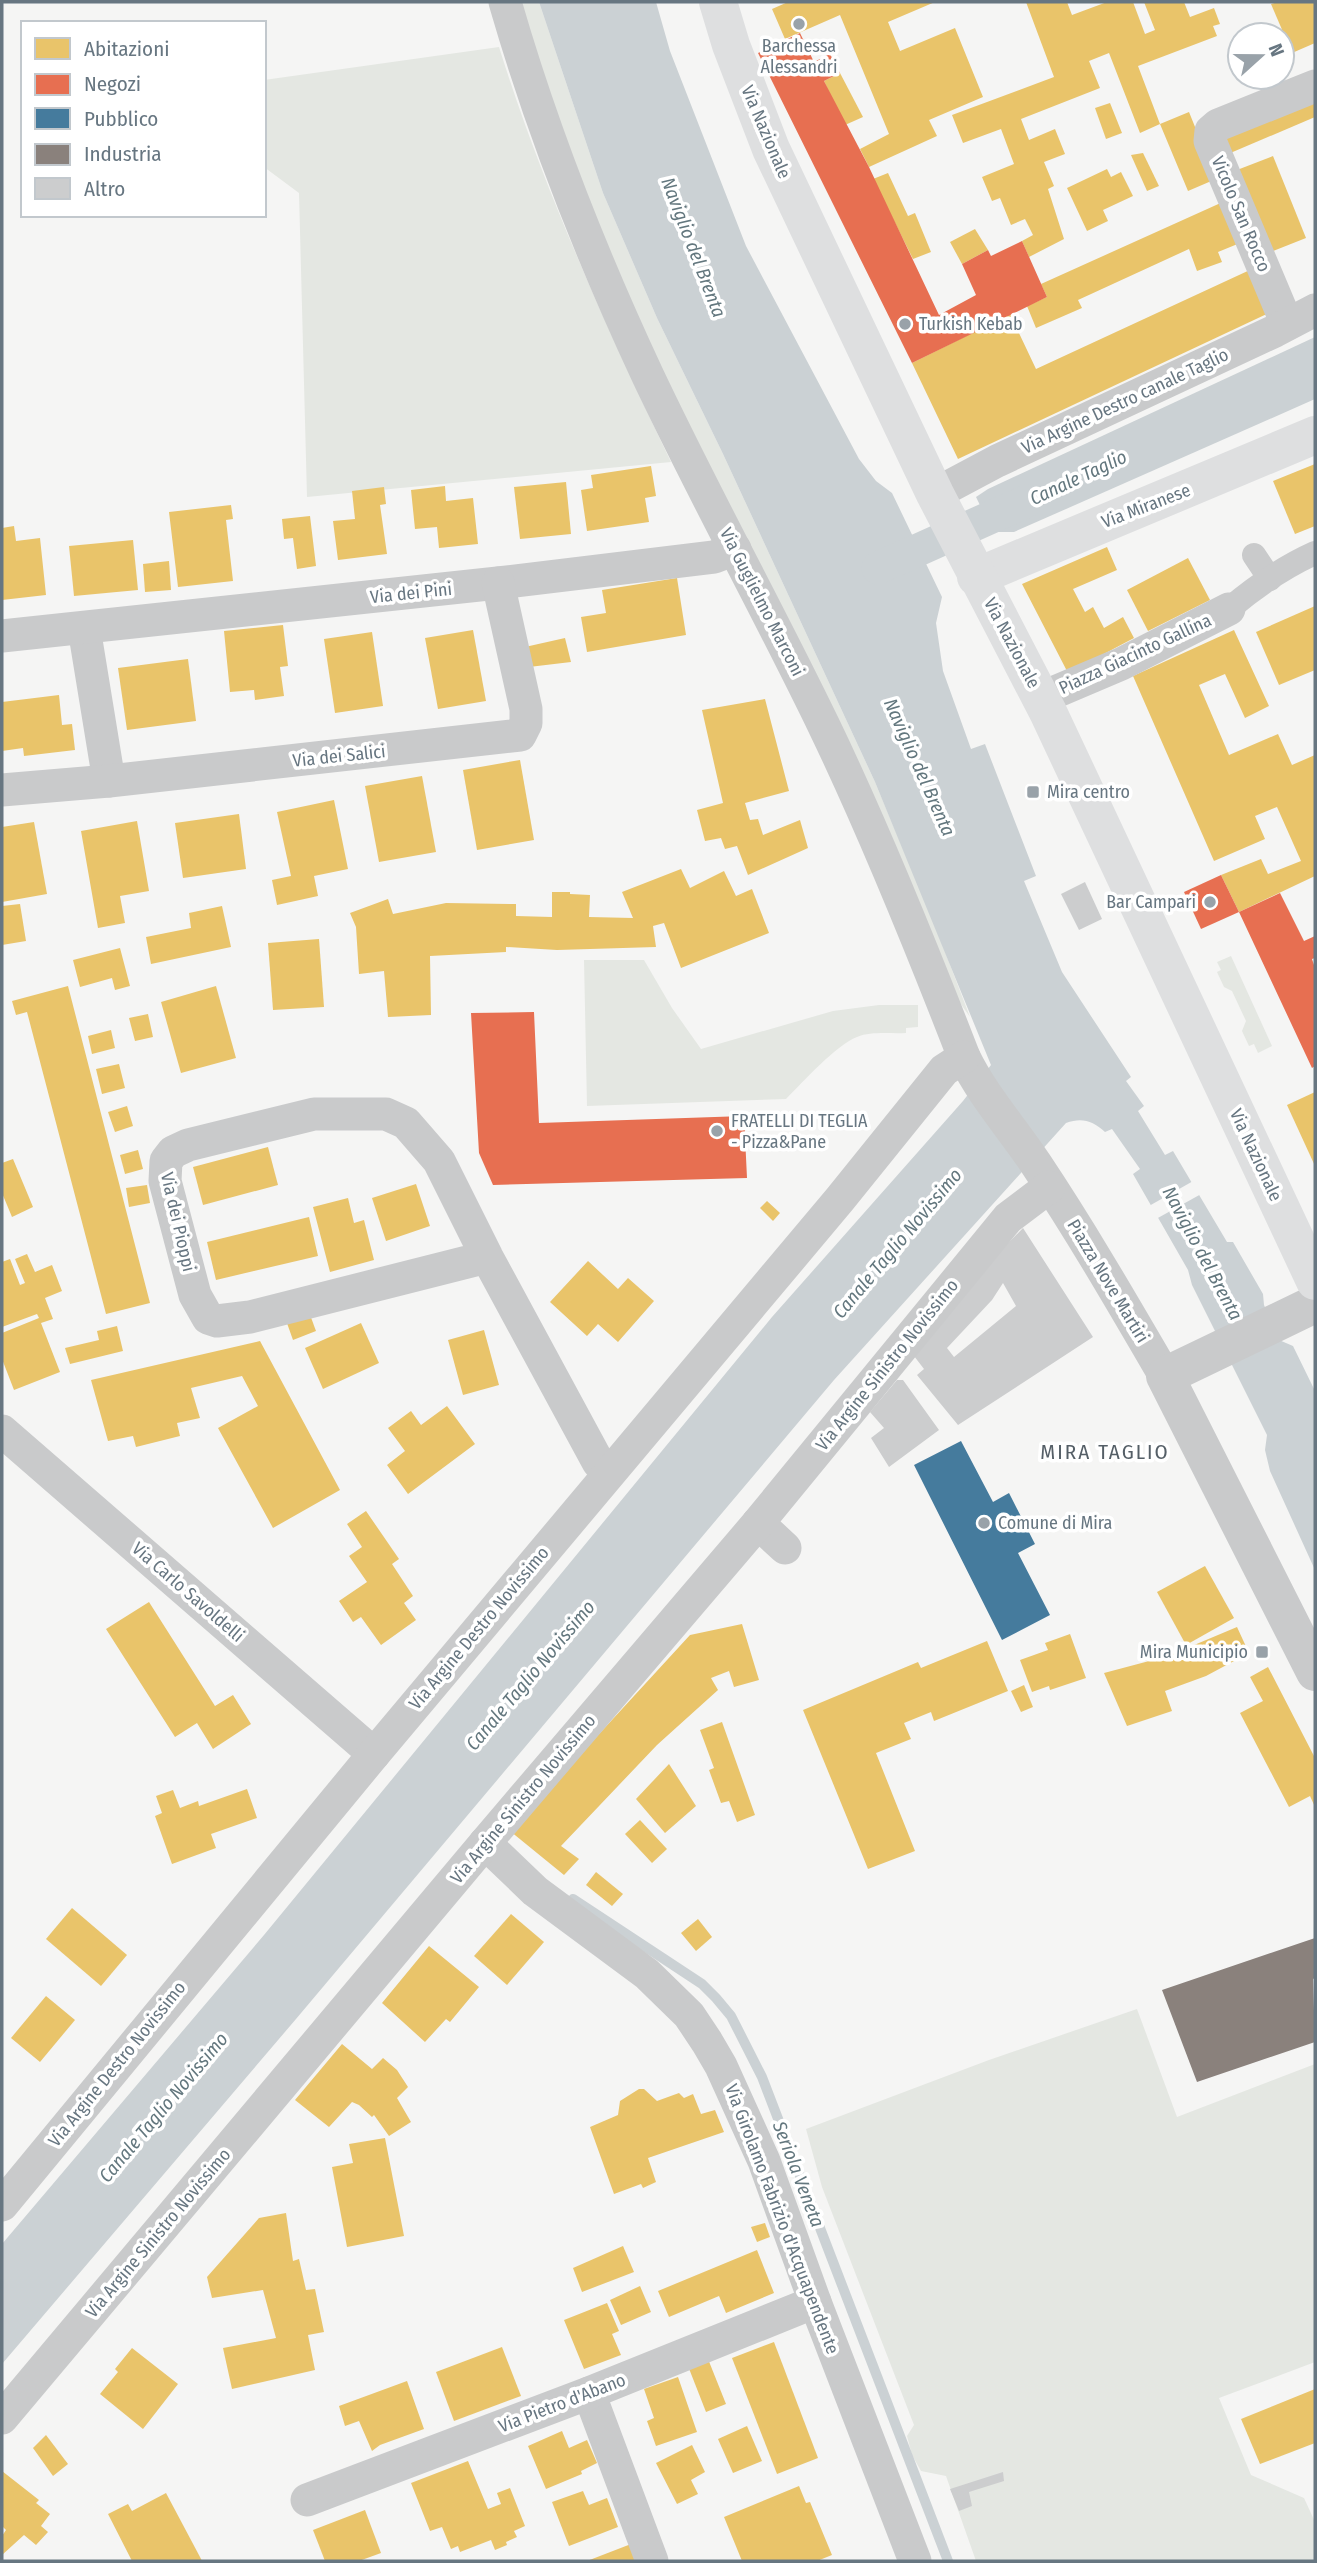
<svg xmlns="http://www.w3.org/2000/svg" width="1317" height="2563" font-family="'Fira Sans Condensed',sans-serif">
  <rect width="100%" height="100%" fill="#f5f5f4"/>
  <g fill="#e4e7e2">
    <path d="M516 2H539L603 193 657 318 723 454 875 782 934 923 970 1017 953 993 616 276Z"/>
    <path d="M499 47C544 191 606 326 671 462L307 497 299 193 264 167V80Z"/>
    <path d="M1231 956 1272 1046 1258 1053 1254 1044 1249 1046 1242 1031 1246 1021 1232 991 1224 987 1217 972 1221 970 1217 962Z"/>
    <path d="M584 960H644L672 1008 701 1049 833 1011 879 1005H918V1027L906 1028V1033C890 1034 872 1031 857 1037 836 1045 803 1082 786 1099L587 1106Z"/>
    <path d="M1137 2009 1177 2117 1315 2064V2362L1219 2398 1251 2475 1304 2498 1315 2522V2561H976L946 2476 921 2471 912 2455 907 2436 914 2425 822 2187 806 2129 989 2060Z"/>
  </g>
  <g fill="#cbd1d4">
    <path d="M539 2H656L670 51 746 246 859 459 876 481 892 493 942 597 936 623 943 671 971 749 985 744 1036 876 1024 881 1062 972 1131 1077 1126 1081 1144 1106 1138 1111 1165 1155 1173 1151 1227 1242H1233L1263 1294 1264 1305 1279 1340 1293 1346 1315 1391V1570L1270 1471 1265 1450 1267 1435 1192 1285 1188 1270 1133 1174 1140 1169 1112 1129 1105 1132C1093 1121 1082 1117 1066 1123L834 1380 296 2019 2 2364V2244L264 1935 772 1317 963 1101 991 1065 875 782 723 454 657 318 603 193Z"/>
    <path d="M1315 337V399L1014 532H993L976 497 988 489Z"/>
  </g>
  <path fill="#f5f5f4" d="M1195 1180 1203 1193 1156 1219 1149 1206Z"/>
  <g fill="#e9c46a">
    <path d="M788 2H935L888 22 900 51 955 28 983 97 929 120 937 136 869 167 860 149 889 134 840 15 785 39 772 9Z"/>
    <path d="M1026 2H1067L1072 15 1107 2H1133L1145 34 1155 30 1144 2H1184L1190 17 1214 8 1220 24 1213 26 1217 36 1138 66 1160 124 1189 112 1216 179 1188 191 1160 124 1140 133 1109 53 1089 61 1100 88 1021 119 1029 140 1055 129 1065 154 1044 162 1054 186 1048 189 1064 239 1029 257 1022 241 1033 235 1025 219 1011 225 1000 198 992 201 982 177 1014 164 1001 129 963 143 952 115 1054 77Z"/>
    <path d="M1278 2H1315V43L1292 53 1271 4Z"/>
    <path d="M840 73 863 117 845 125 824 81Z"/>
    <path d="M1315 92V117L1228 154 1219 132Z"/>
    <path d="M1110 103 1122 133 1106 139 1095 108Z"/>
    <path d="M1143 153 1159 186 1147 191 1131 155Z"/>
    <path d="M1273 156 1306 238 1268 253 1237 170Z"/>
    <path d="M1107 169 1111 177 1121 172 1133 196 1103 210 1108 221 1087 231 1067 188Z"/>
    <path d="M888 173 908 216 915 213 931 252 913 259 873 179Z"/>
    <path d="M1225 201 1240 243 1218 252 1222 262 1197 271 1189 249 1078 300 1082 308 1036 328 1027 306 1047 297 1041 284Z"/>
    <path d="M975 229 988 250 962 264 950 242Z"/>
    <path d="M1252 269 1271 312 958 459 912 363 1010 314 1036 369Z"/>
    <path d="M1315 464V526L1295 534 1273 481Z"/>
    <path d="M651 466 656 496 645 498 649 522 587 531 581 490 593 488 591 475Z"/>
    <path d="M566 482 571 534 520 539 514 487Z"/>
    <path d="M445 486 446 501 473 498 478 544 439 548 437 527 415 529 411 490Z"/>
    <path d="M384 487 386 504 380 505 387 554 338 560 333 521 355 519 352 491Z"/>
    <path d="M231 505 233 519 226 520 233 581 178 587 169 512Z"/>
    <path d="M310 516 316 566 297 569 293 538 284 539 282 519Z"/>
    <path d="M14 526 16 541 40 538 46 595 2 600V528Z"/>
    <path d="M133 540 138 590 74 596 69 546Z"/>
    <path d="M1107 547 1117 570 1073 589 1085 612 1093 607 1104 628 1123 617 1134 638 1068 673 1022 584Z"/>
    <path d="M1188 558 1210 600 1148 631 1127 590Z"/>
    <path d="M169 561 171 590 145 592 143 564Z"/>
    <path d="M677 578 686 635 587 652 581 617 606 613 602 590Z"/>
    <path d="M1315 606V670L1279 685 1256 632Z"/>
    <path d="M283 625 288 666 280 667 284 696 255 700 254 690 230 692 224 631Z"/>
    <path d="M473 630 486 701 438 709 425 638Z"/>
    <path d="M1234 630 1269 706 1245 718 1225 674 1199 685 1229 755 1278 734 1292 765 1315 755V876L1239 912 1221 875 1261 859 1268 874 1301 861 1277 807 1255 816 1265 839 1214 861 1133 676Z"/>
    <path d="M372 632 383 706 335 713 324 639Z"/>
    <path d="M565 638 571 662 529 667 525 647Z"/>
    <path d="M188 659 196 721 127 730 118 668Z"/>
    <path d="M59 695 62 725 72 724 75 750 24 756 23 748 2 751V702Z"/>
    <path d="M765 699 789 791 745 803 750 820 758 819 763 835 800 820 808 848 748 875 737 846 725 849 721 838 705 841 697 810 723 803 702 710Z"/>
    <path d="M520 760 534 840 477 850 463 770Z"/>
    <path d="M422 776 436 852 379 862 365 786Z"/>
    <path d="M334 800 348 869 314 876 318 896 277 905 272 880 291 876 277 812Z"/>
    <path d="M239 814 246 869 183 878 175 823Z"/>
    <path d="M137 821 149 891 120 896 125 923 98 928 81 831Z"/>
    <path d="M34 822 47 894 2 902V827Z"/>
    <path d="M681 869 690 888 724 871 736 896 752 889 769 933 681 968 664 923 653 926 656 947 557 950 506 947V952L430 956 431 1015 388 1017 384 971 359 974 356 927 350 913 388 899 393 914 446 903 516 904V916L552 917V892H570V894L590 895 589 917 633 918 622 892Z"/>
    <path d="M20 904 26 941 2 945V906Z"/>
    <path d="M222 906 231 947 151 964 146 937 191 928 189 913Z"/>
    <path d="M319 939 324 1007 273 1010 268 943Z"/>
    <path d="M120 948 130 986 115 990 112 978 80 987 73 960Z"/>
    <path d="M68 986 150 1303 106 1314 27 1012 16 1015 12 1001Z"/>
    <path d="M216 986 236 1058 181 1073 161 1002Z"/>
    <path d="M148 1014 153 1037 135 1041 129 1018Z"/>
    <path d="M111 1030 115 1048 92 1054 88 1036Z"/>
    <path d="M119 1064 125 1088 102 1094 96 1069Z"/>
    <path d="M1315 1092V1166L1287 1105Z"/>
    <path d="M127 1106 133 1126 115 1132 108 1112Z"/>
    <path d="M268 1147 278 1185 203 1205 193 1167Z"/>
    <path d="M138 1150 143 1169 125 1174 120 1155Z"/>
    <path d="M13 1159 33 1207 12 1217 2 1193V1163Z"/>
    <path d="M416 1184 430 1226 386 1241 372 1198Z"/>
    <path d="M147 1185 150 1203 129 1207 126 1188Z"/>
    <path d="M348 1198 354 1223 364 1220 374 1260 330 1272 313 1207Z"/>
    <path d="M767 1201 780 1213 773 1221 760 1208Z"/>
    <path d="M309 1217 318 1256 216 1280 207 1242Z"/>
    <path d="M27 1254 35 1272 52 1265 62 1291 45 1298 53 1319 41 1323 60 1372 14 1390 2 1359V1333L39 1318 37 1314 2 1327V1262L10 1259 20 1285 25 1283 15 1259Z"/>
    <path d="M588 1261 618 1289 628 1278 654 1301 618 1342 598 1324 587 1336 550 1302Z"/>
    <path d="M306 1304 316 1331 293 1340 283 1312Z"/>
    <path d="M361 1323 379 1363 323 1389 305 1348Z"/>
    <path d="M117 1326 123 1351 70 1364 65 1348 99 1340 97 1331Z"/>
    <path d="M484 1330 499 1385 463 1395 448 1340Z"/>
    <path d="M260 1341 340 1490 273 1528 218 1428 258 1406 242 1376 191 1388 200 1418 177 1423 180 1436 136 1447 133 1436 108 1441 91 1380Z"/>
    <path d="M447 1406 475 1444 408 1494 387 1465 405 1451 388 1428 411 1411 421 1425Z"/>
    <path d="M366 1511 399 1559 392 1564 413 1596 404 1603 416 1620 381 1645 361 1617 353 1622 339 1601 367 1582 349 1556 362 1547 347 1524Z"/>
    <path d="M1205 1566 1234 1618 1186 1645 1157 1592Z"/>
    <path d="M149 1602 215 1706 233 1695 251 1724 213 1749 197 1723 175 1737 106 1629Z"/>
    <path d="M742 1624 759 1680 734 1687 729 1671 711 1678 718 1690 657 1745 561 1846 579 1859 564 1875 510 1831 690 1635Z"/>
    <path d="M1237 1627 1249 1653 1206 1676 1165 1691 1172 1711 1127 1726 1104 1673 1168 1656Z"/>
    <path d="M1070 1634 1086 1678 1050 1690 1049 1686 1032 1692 1020 1660 1048 1650 1045 1643Z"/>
    <path d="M987 1641 1008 1691 934 1721 931 1712 904 1723 911 1739 876 1753 915 1851 868 1869 803 1710 918 1662 921 1668Z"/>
    <path d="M1268 1667 1315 1758V1807L1310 1796 1289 1807 1240 1713 1263 1701 1250 1677Z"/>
    <path d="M1024 1685 1033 1707 1021 1712 1011 1691Z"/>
    <path d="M722 1722 755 1815 737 1822 729 1801 721 1803 709 1770 714 1768 700 1730Z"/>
    <path d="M669 1764 696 1806 665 1833 636 1799Z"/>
    <path d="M247 1789 257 1818 211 1834 216 1848 172 1864 155 1816 162 1813 156 1796 173 1790 180 1808 198 1801 199 1806Z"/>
    <path d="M640 1820 667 1849 652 1863 625 1834Z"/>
    <path d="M596 1872 623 1894 612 1906 586 1885Z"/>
    <path d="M72 1908 127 1955 101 1986 46 1939Z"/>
    <path d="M511 1914 544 1942 507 1985 474 1956Z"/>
    <path d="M698 1919 712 1937 696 1951 681 1933Z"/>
    <path d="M429 1946 479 1987 450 2022 446 2019 425 2042 382 2003Z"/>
    <path d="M46 1996 75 2020 40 2062 11 2038Z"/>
    <path d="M342 2044 372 2069 383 2058 397 2070 408 2087 397 2098 411 2122 389 2136 374 2115 372 2117 359 2105 352 2102 329 2127 295 2100Z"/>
    <path d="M639 2089H644L657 2101 679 2093 684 2098 693 2094 701 2114 715 2110 724 2132 648 2158 656 2182 643 2188 641 2184 614 2194 590 2127 618 2115 620 2101Z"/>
    <path d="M385 2138 404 2236 347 2247 332 2167 353 2163 349 2144Z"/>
    <path d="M286 2213 293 2261 299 2259 306 2290 315 2289 324 2332 308 2335 315 2370 232 2389 223 2348 276 2338 263 2290 212 2298 207 2277 259 2218Z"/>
    <path d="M765 2223 770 2237 757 2242 751 2227Z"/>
    <path d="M623 2246 634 2272 582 2292 573 2268Z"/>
    <path d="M757 2250 774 2293 726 2313 719 2296 669 2317 658 2291Z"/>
    <path d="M640 2286 651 2312 621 2325 610 2300Z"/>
    <path d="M607 2303 619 2331 612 2334 621 2355 584 2369 564 2320Z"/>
    <path d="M774 2342 818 2458 777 2474 732 2358Z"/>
    <path d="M502 2347 521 2396 454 2421 436 2372Z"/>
    <path d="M132 2348 178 2384 143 2429 100 2394 118 2372 115 2369Z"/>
    <path d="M708 2359 726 2404 706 2412 688 2366Z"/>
    <path d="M678 2377 697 2432 656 2446 647 2421 654 2418 644 2389Z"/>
    <path d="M407 2381 424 2429 380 2445 372 2451 359 2421 345 2426 339 2406Z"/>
    <path d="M1315 2389V2443L1260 2464 1241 2419Z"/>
    <path d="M747 2426 762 2461 733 2473 718 2439Z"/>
    <path d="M562 2431 569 2448 587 2440 597 2463 581 2471 582 2474 546 2489 528 2446Z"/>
    <path d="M46 2435 68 2464 53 2476 33 2448Z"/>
    <path d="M692 2445 705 2472 691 2480 698 2494 677 2504 656 2463Z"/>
    <path d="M468 2461 488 2509 501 2504 497 2493 510 2488 525 2526 514 2531 517 2537 506 2542 507 2545 495 2550 491 2540 460 2552 458 2546 451 2549 442 2527 430 2531 411 2483Z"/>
    <path d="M2 2471 39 2500 36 2503 50 2514 41 2526 48 2532 36 2545 24 2535 2 2555V2536L6 2530 2 2526Z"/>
    <path d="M799 2486 806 2503 810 2502 832 2555 817 2561H742L724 2517Z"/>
    <path d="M583 2491 589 2505 607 2498 618 2527 569 2546 552 2502Z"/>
    <path d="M166 2493 200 2557 202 2561H132L108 2514 128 2504 132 2511Z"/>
    <path d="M365 2510 381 2553 359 2561H325L313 2530Z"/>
    <path d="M631 2544 638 2561H587Z"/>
  </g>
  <g fill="#e76f51">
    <path d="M800 33 814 62 830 54 840 73 824 81 869 167 939 315 976 295 962 264 988 250 991 256 1022 241 1047 297 912 363 758 53Z"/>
    <path d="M1221 875 1239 912 1201 929 1184 892Z"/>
    <path d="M1280 893 1304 941 1315 936V958L1312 959 1315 968V1066L1312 1068 1239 912Z"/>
    <path d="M534 1012 539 1123 744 1116 747 1178 493 1185 479 1153 471 1013Z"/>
  </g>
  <path fill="#457b9d" d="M961 1441 993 1502 1009 1493 1035 1544 1018 1553 1050 1615 1002 1640 914 1465Z"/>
  <path fill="#8a817c" d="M1315 1938V1978L1313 1979 1315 2042 1197 2082 1162 1990Z"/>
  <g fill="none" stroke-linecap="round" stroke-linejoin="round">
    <path stroke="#cbd1d4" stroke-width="10" d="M573 1899 702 1984 716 1998 731 2016 762 2077 948 2561"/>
    <path stroke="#cbd1d4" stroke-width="33" d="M878 568 1027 501"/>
  </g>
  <g fill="#cccdce" fill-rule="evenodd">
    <path d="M1085 882 1102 919 1079 930 1061 894Z"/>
    <path d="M1023 1228 1093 1337 958 1425 917 1375 924 1369 914 1356 972 1280ZM1003 1283 1016 1306 954 1357 947 1348 992 1300Z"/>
    <path d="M897 1380H903L939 1430 889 1467 871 1438 884 1428 870 1412Z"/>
    <path d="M1003 2472 1004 2481 969 2492 972 2506 959 2511 950 2489Z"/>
  </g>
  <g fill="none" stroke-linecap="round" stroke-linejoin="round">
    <g stroke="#c9cacb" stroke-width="24">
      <path d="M1254 555 1270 579"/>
      <path d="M1229 609C1255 587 1284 567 1315 553"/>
    </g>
    <g stroke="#c9cacb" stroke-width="33">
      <path d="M505 2C542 130 591 254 647 374 703 493 767 608 824 726 876 834 921 946 964 1057 983 1096 1012 1128 1036 1164 1082 1233 1123 1304 1165 1376"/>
      <path d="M1287 324 1210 141 1211 131 1218 125 1315 86"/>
      <path d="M935 494 997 461 1275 331 1315 310"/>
      <path d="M84 628 109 781"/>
      <path d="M2 636 498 583 714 557 735 549"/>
      <path d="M1041 698 1121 664 1229 609"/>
      <path d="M2 790 109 781 520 735 526 723V709L498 583"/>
      <path d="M487 1257 250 1317 217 1321 208 1318 195 1295 165 1181 166 1161 173 1152 188 1145 314 1114H386L406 1123 439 1161 487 1257 598 1462 609 1473"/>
      <path d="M2 1431 374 1754"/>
      <path d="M758 1523 785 1548"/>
      <path d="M485 1843 535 1891 647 1974 689 2015 707 2042 721 2066 764 2161 815 2302 915 2561"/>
      <path d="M2 2205 374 1754 840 1199 944 1070 964 1057"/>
      <path d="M589 2393 652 2561"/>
      <path d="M2 2418 485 1843 758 1523 1008 1218 1049 1187"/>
      <path d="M307 2500 589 2393 815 2302"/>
    </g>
    <path stroke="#c9cacb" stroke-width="38" d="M1315 1304 1165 1376 1315 1672"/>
    <path stroke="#dedfe0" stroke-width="38" d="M976 577 1315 435"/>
    <path stroke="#dedfe0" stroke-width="38" d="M718 2 731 45 771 149 935 494 1048 712 1315 1281"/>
  </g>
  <g fill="#99a2a9" stroke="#fff" stroke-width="2.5">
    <circle cx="799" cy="24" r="7"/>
    <circle cx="905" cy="324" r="7"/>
    <rect x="1026" y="785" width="14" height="14" rx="3.5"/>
    <circle cx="1210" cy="902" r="7"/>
    <circle cx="717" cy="1131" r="7"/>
    <circle cx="984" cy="1523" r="7"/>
    <rect x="1255" y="1645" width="14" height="14" rx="3.5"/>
  </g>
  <g text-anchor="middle" stroke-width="7" stroke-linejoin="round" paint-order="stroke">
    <g font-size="18" fill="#677681" stroke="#fff" text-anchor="start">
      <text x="799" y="52" text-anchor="middle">Barchessa<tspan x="799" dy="21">Alessandri</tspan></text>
      <text x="919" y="330">Turkish Kebab</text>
      <text x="1047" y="798">Mira centro</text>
      <text x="1196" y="908" text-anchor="end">Bar Campari</text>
      <text x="731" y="1127">FRATELLI DI TEGLIA<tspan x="731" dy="21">- Pizza&amp;Pane</tspan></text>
      <text x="998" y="1529">Comune di Mira</text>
      <text x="1248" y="1658" text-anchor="end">Mira Municipio</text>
    </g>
    <g font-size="18" fill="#677681" stroke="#fff">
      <text transform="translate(766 132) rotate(67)" y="6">Via Nazionale</text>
      <text transform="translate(1241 214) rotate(67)" y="6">Vicolo San Rocco</text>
      <text transform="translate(1125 401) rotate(-25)" y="6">Via Argine Destro canale Taglio</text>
      <text transform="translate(1146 506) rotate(-21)" y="6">Via Miranese</text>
      <text transform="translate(411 593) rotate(-6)" y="6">Via dei Pini</text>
      <text transform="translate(762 602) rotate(63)" y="6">Via Guglielmo Marconi</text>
      <text transform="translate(1012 643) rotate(62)" y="6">Via Nazionale</text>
      <text transform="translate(1135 654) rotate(-25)" y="6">Piazza Giacinto Gallina</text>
      <text transform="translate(339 756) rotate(-6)" y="6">Via dei Salici</text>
      <text transform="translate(1256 1155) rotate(65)" y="6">Via Nazionale</text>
      <text transform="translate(178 1222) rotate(77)" y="6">Via dei Pioppi</text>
      <text transform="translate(1108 1281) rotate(59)" y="6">Piazza Nove Martiri</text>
      <text transform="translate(887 1365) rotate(-51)" y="6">Via Argine Sinistro Novissimo</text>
      <text transform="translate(188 1592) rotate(41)" y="6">Via Carlo Savoldelli</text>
      <text transform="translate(479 1628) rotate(-50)" y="6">Via Argine Destro Novissimo</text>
      <text transform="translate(523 1799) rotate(-50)" y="6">Via Argine Sinistro Novissimo</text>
      <text transform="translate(117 2064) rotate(-51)" y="6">Via Argine Destro Novissimo</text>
      <text transform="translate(782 2219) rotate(69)" y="6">Via Girolamo Fabrizio d'Acquapendente</text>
      <text transform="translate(158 2233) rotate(-50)" y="6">Via Argine Sinistro Novissimo</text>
      <text transform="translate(562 2403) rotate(-21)" y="6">Via Pietro d'Abano</text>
    </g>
    <g font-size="19" font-style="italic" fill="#63777e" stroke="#fff">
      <text transform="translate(694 247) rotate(69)" y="7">Naviglio del Brenta</text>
      <text transform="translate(1078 477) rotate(-25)" y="7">Canale Taglio</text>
      <text transform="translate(920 767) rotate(66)" y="7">Naviglio del Brenta</text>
      <text transform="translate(897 1243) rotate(-50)" y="7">Canale Taglio Novissimo</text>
      <text transform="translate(1203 1253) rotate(62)" y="7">Naviglio del Brenta</text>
      <text transform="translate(530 1675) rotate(-50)" y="7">Canale Taglio Novissimo</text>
      <text transform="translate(163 2107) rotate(-50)" y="7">Canale Taglio Novissimo</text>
      <text transform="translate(799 2174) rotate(69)" y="7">Seriola Veneta</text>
    </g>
    <g font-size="21" letter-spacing="2" fill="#555f67" stroke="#fff">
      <text x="1105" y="1459">MIRA TAGLIO</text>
    </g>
  </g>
  <rect width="1317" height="2563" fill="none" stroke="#677681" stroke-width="7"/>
  <rect x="21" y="21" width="245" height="196" fill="#ffffff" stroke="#c2c8cd" stroke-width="2"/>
  <rect x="35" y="38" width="35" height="21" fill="#e9c46a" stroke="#c2c8cd" stroke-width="2"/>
  <text x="84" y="56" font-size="21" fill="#677681">Abitazioni</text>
  <rect x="35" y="74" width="35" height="21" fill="#e76f51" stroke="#c2c8cd" stroke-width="2"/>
  <text x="84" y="91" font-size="21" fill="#677681">Negozi</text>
  <rect x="35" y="108" width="35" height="21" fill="#457b9d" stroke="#c2c8cd" stroke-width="2"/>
  <text x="84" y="126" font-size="21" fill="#677681">Pubblico</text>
  <rect x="35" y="144" width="35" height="21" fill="#8a817c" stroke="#c2c8cd" stroke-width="2"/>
  <text x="84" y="161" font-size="21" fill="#677681">Industria</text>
  <rect x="35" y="178" width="35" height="21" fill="#cccdce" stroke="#c2c8cd" stroke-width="2"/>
  <text x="84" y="196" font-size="21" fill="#677681">Altro</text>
  <g transform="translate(1261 56) rotate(69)"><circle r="33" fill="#ffffff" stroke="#c2c8cd" stroke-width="2"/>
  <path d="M0-5L12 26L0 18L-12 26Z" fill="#99a2a9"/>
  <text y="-10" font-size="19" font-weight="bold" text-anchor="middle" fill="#677681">N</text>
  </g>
</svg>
